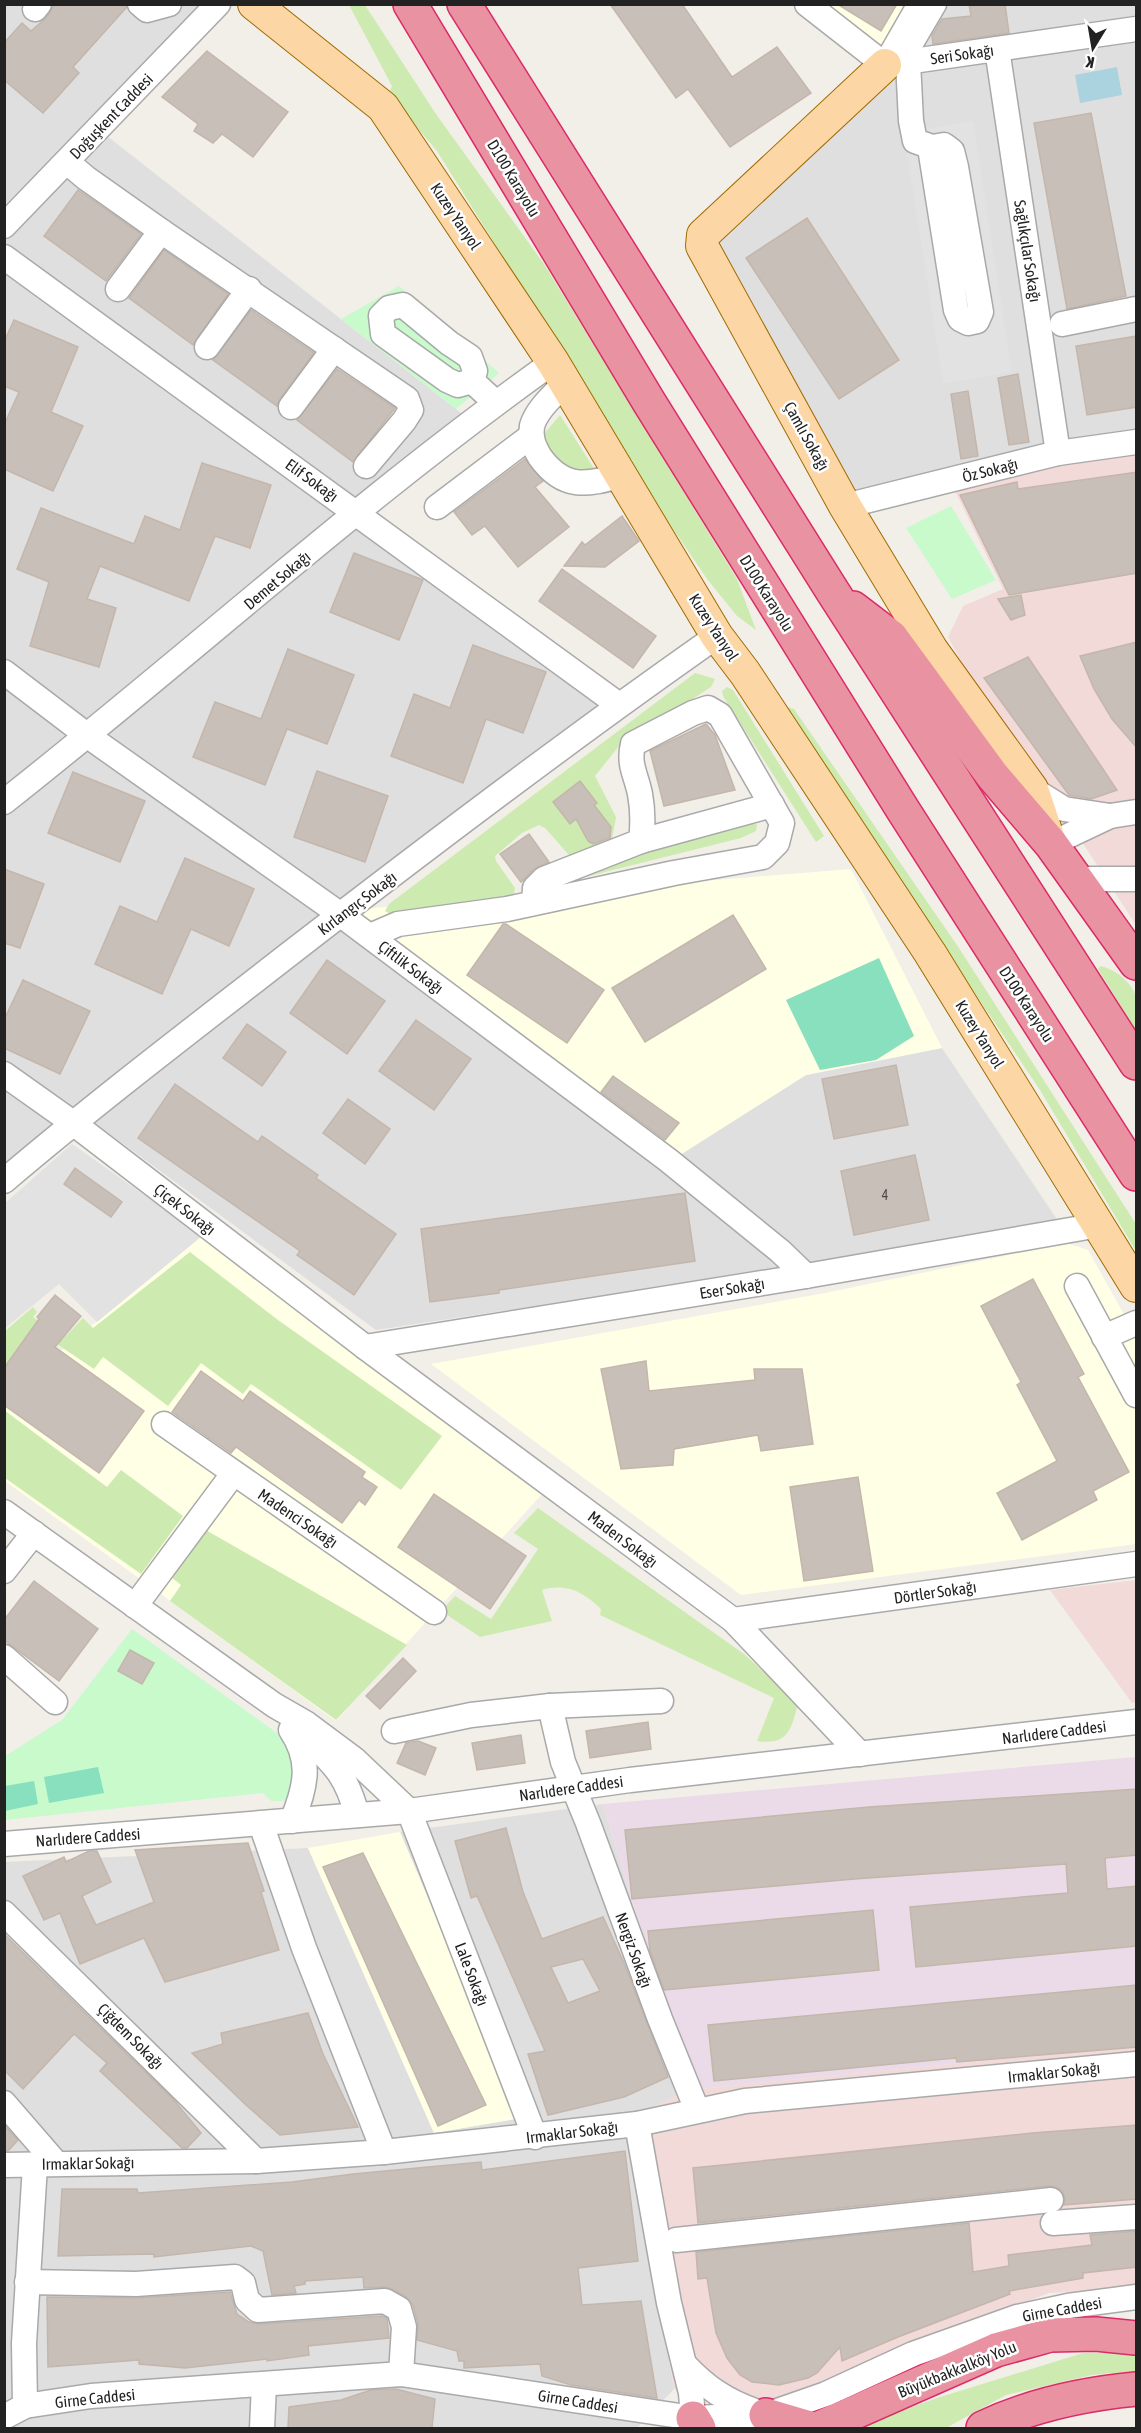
<svg xmlns="http://www.w3.org/2000/svg" width="1141" height="2433" font-family="'Asap Condensed',sans-serif">
  <rect width="100%" height="100%" fill="#f2efe9"/>
  <g fill="#e0dfdf">
    <path d="M5 5H218L107 136 470 420 364 511 619 705 336 911 666 1163 806 1075 942 1048 1060 1224 788 1268 376 1330 95 1123 327 917 68 1110 5 1165Z"/>
    <path d="M921 5H1136V449L846 505 704 236Z"/>
    <path d="M603 1804 689 2090 627 2120 674 2389 637 2428H5L4 1862 308 1848 434 2133 521 2118 400 1832Z"/>
  </g>
  <g fill="#f2dad9">
    <path d="M1136 449V925L1069 822 1006 746 948 637 963 606 1003 589 951 483Z"/>
    <path d="M1136 1580V1703H1132L1050 1590Z"/>
    <path d="M1136 2046V2288L1049 2293 769 2402 674 2389 627 2120 689 2090Z"/>
  </g>
  <path fill="#ebdbe8" d="M1136 1757V2046L689 2090 603 1804Z"/>
  <g fill="#ffffe5">
    <path d="M819 5H921L885 65 809 21Z"/>
    <path d="M851 869 942 1048 806 1075 666 1164 335 911Z"/>
    <path d="M202 1236 543 1493 336 1721 5 1481 4 1332 15 1323 57 1354Z"/>
    <path d="M1067 1243 1088 1250 1136 1336V1544L741 1595 431 1364 825 1293Z"/>
    <path d="M400 1832 521 2118 434 2133 308 1848Z"/>
  </g>
  <g fill="#cdebb0">
    <path d="M349 5H365L436 114 544 264 737 579 756 630 737 616 707 579 661 511 437 151 389 94 392 86Z"/>
    <path d="M560 415 595 470 562 471 549 463 543 435Z"/>
    <path d="M695 673 715 679 711 687 619 746 595 776 616 817 612 840 578 857 569 855 545 828 539 825 522 833 495 856 496 861 515 888 514 894 507 905 390 914 385 911 389 904Z"/>
    <path d="M727 687 733 690 824 836 816 842 723 696 722 691Z"/>
    <path d="M781 705 794 709 959 948 1136 1224V1251L1040 1090Z"/>
    <path d="M753 822 757 825 756 831 741 838 553 885 597 865Z"/>
    <path d="M1100 966C1115 969 1132 982 1136 997 1139 1006 1137 1021 1136 1031L1098 969Z"/>
    <path d="M190 1252 278 1320 442 1436 401 1490 251 1384 243 1394 201 1363 168 1406 103 1357 94 1369 33 1328 5 1366 4 1332 33 1307 37 1312 33 1317 62 1340 83 1318 93 1328Z"/>
    <path d="M4 1410 107 1487 121 1470 183 1516 141 1574 5 1478Z"/>
    <path d="M538 1508 744 1654 790 1696 797 1707C791 1733 785 1745 757 1741L774 1698 600 1615 601 1609C583 1592 567 1583 542 1590L552 1621 480 1637 441 1611 455 1596 491 1619 538 1549 514 1533Z"/>
    <path d="M204 1529 407 1645 336 1720 170 1601 181 1585 171 1577Z"/>
    <path d="M1136 2352V2371L1092 2375 1006 2395 946 2428H864L863 2425 937 2398 1083 2353Z"/>
  </g>
  <g fill="#c8facc">
    <path d="M399 286 499 373 456 409 341 319Z"/>
    <path d="M951 506 996 580 952 599 906 528Z"/>
    <path d="M132 1629 277 1733C288 1747 302 1771 294 1789 292 1793 287 1798 284 1801H271L263 1793 5 1820V1756L62 1720Z"/>
  </g>
  <g fill="#88e0be">
    <path d="M879 958 914 1036 876 1060 820 1070 786 1000Z"/>
    <path d="M98 1767 104 1793 49 1803 44 1777Z"/>
    <path d="M34 1781 38 1804 5 1811V1786Z"/>
  </g>
  <g fill="#e2e2e2">
    <path d="M973 121 1012 372 943 383 904 132Z"/>
    <path d="M72 1144 202 1236 97 1322 59 1284 5 1328 4 1204Z"/>
  </g>
  <path fill="#aad3df" d="M1117 67 1122 95 1080 103 1075 75Z"/>
  <g fill="#c7bfb8" stroke="#c4b6ab" stroke-width="1.5" fill-rule="evenodd">
    <path d="M55 4H126V8L73 67 79 73 43 113 4 80V43L22 23 31 31 46 18Z"/>
    <path d="M610 4H682L732 77 777 47 811 93 730 147 688 89 676 98Z"/>
    <path d="M837 4H897L881 31Z"/>
    <path d="M969 4H1005L1009 33 933 44 932 36 942 19 971 16Z"/>
    <path d="M207 51 288 112 253 157 222 134 213 143 194 131 198 124 162 97Z"/>
    <path d="M1091 113 1126 296 1067 309 1034 123Z"/>
    <path d="M78 190 141 234 106 281 44 236Z"/>
    <path d="M807 218 899 360 839 399 746 258Z"/>
    <path d="M164 250 228 294 193 345 129 298Z"/>
    <path d="M251 310 314 353 280 399 277 406 213 360Z"/>
    <path d="M14 320 78 347 51 412 83 426 53 491 4 469V425L19 392 4 386V342Z"/>
    <path d="M1137 336V407L1087 415 1076 346Z"/>
    <path d="M337 369 395 408 353 462 297 420Z"/>
    <path d="M1018 374 1029 442 1009 445 998 378Z"/>
    <path d="M968 391 978 456 961 459 951 394Z"/>
    <path d="M525 459 543 481 535 487 569 527 518 567 485 526 472 535 454 512Z"/>
    <path d="M202 463 271 485 250 548 215 536 189 601 100 566 87 599 116 608 99 667 30 646 49 582 17 569 41 508 134 544 145 516 180 530Z"/>
    <path d="M1137 472V573L1009 595 960 495 1017 482 1018 489Z"/>
    <path d="M622 516 639 541 605 567 564 566 582 542 585 545Z"/>
    <path d="M354 553 423 580 399 640 330 612Z"/>
    <path d="M562 569 656 636 633 668 539 601Z"/>
    <path d="M1021 595 1025 615 1011 620 998 599Z"/>
    <path d="M1137 642V748L1112 719 1094 689 1080 656Z"/>
    <path d="M473 645 546 672 523 733 486 719 463 783 391 756 414 694 450 708Z"/>
    <path d="M288 649 354 675 327 744 287 729 265 785 193 757 215 702 261 719Z"/>
    <path d="M1028 657 1117 790 1091 799 1069 795 984 678Z"/>
    <path d="M706 724 715 735 735 790 664 806 650 751Z"/>
    <path d="M317 771 388 796 365 862 294 837Z"/>
    <path d="M73 772 145 801 120 862 48 833Z"/>
    <path d="M580 781 597 803 594 805 611 827 610 838 593 844 588 841 576 819 570 824 553 802Z"/>
    <path d="M529 834 549 862 534 869 521 882 500 854Z"/>
    <path d="M185 858 254 889 229 946 191 929 162 994 95 964 120 906 157 922Z"/>
    <path d="M4 869 44 884 20 948 4 943Z"/>
    <path d="M733 915 766 969 645 1042 612 988Z"/>
    <path d="M503 924H506L604 990 567 1043 467 975Z"/>
    <path d="M327 960 385 1001 347 1054 290 1013Z"/>
    <path d="M23 980 90 1011 60 1074 4 1048V1020Z"/>
    <path d="M416 1020 471 1059 434 1110 379 1071Z"/>
    <path d="M247 1024 286 1052 262 1086 223 1058Z"/>
    <path d="M896 1065 908 1125 834 1139 822 1079Z"/>
    <path d="M613 1076 679 1123 665 1140 601 1092Z"/>
    <path d="M175 1084 258 1142 262 1136 318 1175 316 1178 396 1234 354 1295 297 1255 300 1251 138 1138Z"/>
    <path d="M348 1099 390 1129 365 1164 323 1133Z"/>
    <path d="M915 1155 929 1220 854 1235 841 1171Z"/>
    <path d="M75 1168 122 1202 111 1217 64 1184Z"/>
    <path d="M685 1193 695 1261 499 1290V1293L430 1302 421 1229Z"/>
    <path d="M1033 1279 1084 1374 1078 1377 1129 1472 1093 1491 1097 1500 1022 1540 997 1493 1057 1461 1017 1385 1021 1382 981 1306Z"/>
    <path d="M55 1295 81 1316 55 1347 144 1411 99 1473 4 1405V1368L39 1319 37 1317Z"/>
    <path d="M646 1361 649 1391 755 1380 754 1369H802L813 1444 761 1451 758 1435 674 1449 673 1465 621 1469 601 1369Z"/>
    <path d="M201 1371 243 1401 250 1391 365 1472 362 1477 377 1487 365 1505 359 1500 342 1523 236 1447 231 1453 172 1412Z"/>
    <path d="M858 1477 873 1571 804 1581 790 1487Z"/>
    <path d="M434 1494 526 1556 490 1609 398 1547Z"/>
    <path d="M34 1581 98 1629 59 1681 4 1640V1620Z"/>
    <path d="M130 1650 154 1663 142 1684 118 1671Z"/>
    <path d="M403 1658 416 1671 380 1709 366 1696Z"/>
    <path d="M648 1722 651 1749 590 1758 586 1731Z"/>
    <path d="M521 1735 525 1763 477 1770 472 1743Z"/>
    <path d="M418 1741 436 1748 425 1775 397 1763 406 1743Z"/>
    <path d="M1137 1789V1855L1105 1858 1107 1889 1137 1886V1946L916 1967 910 1907 1068 1893 1066 1864 854 1879 632 1899 625 1830 869 1807Z"/>
    <path d="M506 1828 523 1892 542 1939 603 1917 624 1963 668 2077 624 2097 548 2115 528 2054 545 2051 477 1896 471 1898 455 1841ZM583 1959 600 1991 568 2003 551 1967Z"/>
    <path d="M248 1843 264 1891 261 1892 279 1950 165 1982 144 1938 80 1964 60 1913 44 1920 23 1876 64 1857 66 1862 89 1851H97L111 1882 82 1896 96 1925 154 1902 135 1850Z"/>
    <path d="M363 1853 486 2105 438 2126 323 1867Z"/>
    <path d="M873 1910 879 1970 664 1990 650 1951 648 1931Z"/>
    <path d="M4 1934 173 2099 201 2133 187 2148H182L100 2071 107 2063 74 2034 23 2089 4 2070Z"/>
    <path d="M1137 1985V2047L957 2062 956 2058 714 2081 708 2025Z"/>
    <path d="M308 2013 323 2054 358 2127 280 2135 246 2105 192 2053 223 2044 221 2033Z"/>
    <path d="M4 2125 18 2140 8 2151H4Z"/>
    <path d="M1137 2125V2199L1064 2205 1065 2198 1062 2191 1056 2187 1049 2186 698 2223 693 2168 1032 2133Z"/>
    <path d="M625 2151 638 2261 578 2268 582 2305 641 2301 657 2398 571 2385 542 2376 540 2364 464 2368V2361H459L457 2351 417 2340 418 2324 413 2305 406 2297 392 2289 384 2287 364 2288 363 2277 305 2281V2284L294 2286 296 2293 272 2295 263 2251 251 2246 154 2257V2254L58 2256 62 2189H137L138 2193 292 2182 353 2174 481 2162 482 2170Z"/>
    <path d="M969 2223 973 2272 1009 2266 1008 2255 1092 2245 1090 2235 1137 2231V2267L1083 2273V2278L1009 2291 1010 2294 898 2337 842 2361 840 2347 817 2373 808 2378 779 2385 752 2382 740 2375 727 2358 716 2333 707 2278 698 2279 696 2252Z"/>
    <path d="M230 2292 237 2314 249 2322 259 2324 382 2316 387 2318 389 2338 308 2346 309 2355 267 2361V2359L185 2368 139 2364V2360L48 2367 47 2297 137 2298Z"/>
    <path d="M396 2389 435 2399 432 2428H288L289 2407 341 2400 371 2390Z"/>
  </g>
  <g fill="none" stroke-linecap="round" stroke-linejoin="round">
    <defs>
      <g id="minor">
        <path d="M140 4 147 10 169 4"/>
        <path d="M807 4 885 65 1136 29"/>
        <path d="M920 4 885 65 907 50 934 4"/>
        <path d="M35 9 39 4"/>
        <path d="M997 49 1058 453"/>
        <path d="M908 62 911 121 915 141 932 147 944 145 952 151 956 167 981 312 977 321 968 323 960 319 956 310 931 154 932 147"/>
        <path d="M67 162 86 178 161 231 407 399 411 410 404 421 366 466"/>
        <path d="M4 226 218 4"/>
        <path d="M4 257 619 705"/>
        <path d="M118 289 161 231"/>
        <path d="M1062 324 1136 309"/>
        <path d="M207 347 249 289"/>
        <path d="M472 381 458 385 447 380 383 334 381 316 389 308 403 305 449 343 470 357 475 371 472 381 496 403"/>
        <path d="M565 383C553 396 537 409 532 426 530 438 534 447 540 457 563 489 586 486 621 475"/>
        <path d="M291 407 334 349"/>
        <path d="M845 506 1058 453 1136 442"/>
        <path d="M437 507 531 436"/>
        <path d="M4 672 88 736 341 915 668 1160 780 1251 806 1276"/>
        <path d="M1032 789 1064 809 1110 816 1051 844"/>
        <path d="M4 802C188 657 362 498 553 362"/>
        <path d="M1110 816 1136 812"/>
        <path d="M641 841 772 805"/>
        <path d="M1074 879H1136"/>
        <path d="M370 936 398 924 507 909 674 873 763 857 777 843 782 823 720 715 708 708 693 713 633 744C628 765 636 774 640 794 643 810 643 825 641 841L544 879 535 888 534 902"/>
        <path d="M4 1074 73 1123 365 1347 733 1620 860 1754"/>
        <path d="M4 1181C97 1102 193 1029 288 955 429 846 571 738 717 636"/>
        <path d="M1077 1286 1136 1395"/>
        <path d="M1104 1337 1136 1323"/>
        <path d="M365 1347 806 1276 1099 1225"/>
        <path d="M164 1424 434 1612"/>
        <path d="M4 1512 274 1705 307 1724 354 1759 409 1811 535 2137"/>
        <path d="M4 1571 34 1533"/>
        <path d="M135 1606 233 1474"/>
        <path d="M733 1620 1136 1564"/>
        <path d="M4 1657 55 1702"/>
        <path d="M550 1706 563 1762 588 1823 660 2019 697 2110"/>
        <path d="M291 1730C312 1761 306 1787 292 1821"/>
        <path d="M394 1731 471 1715 550 1706 661 1701"/>
        <path d="M308 1739C336 1766 347 1777 357 1815"/>
        <path d="M261 1824 304 1948 384 2152"/>
        <path d="M4 1844 409 1811 630 1780 1136 1722"/>
        <path d="M4 1913 256 2161"/>
        <path d="M4 2103 56 2163"/>
        <path d="M637 2124 669 2303 691 2393 693 2418"/>
        <path d="M4 2165 256 2161 384 2152 637 2124 745 2101 1136 2064"/>
        <path d="M1053 2223 1136 2217"/>
        <path d="M676 2240 1051 2200"/>
        <path d="M27 2282 136 2284 235 2277 243 2283 247 2300 258 2310 385 2301 399 2309 404 2327 401 2374"/>
        <path d="M685 2365C707 2388 726 2401 755 2411"/>
        <path d="M25 2406 24 2343 35 2165"/>
        <path d="M4 2417 25 2406 91 2396 401 2374 693 2418 766 2415 826 2394 913 2354 1017 2317 1068 2306 1136 2297"/>
        <path d="M262 2428 264 2385"/>
      </g>
      <g id="major">
        <path d="M254 4 383 107 553 362 717 636 745 673 930 953 1136 1286"/>
        <path d="M885 65 703 235 702 246 845 506 932 650 1032 789 1049 840"/>
      </g>
      <g id="highway">
        <path d="M410 4 649 402 903 810 1136 1174"/>
        <path d="M464 4 833 592 1136 1063"/>
        <path d="M853 608 891 637 992 775 1051 844 1136 963"/>
        <path d="M766 2415 810 2428"/>
        <path d="M693 2418 699 2428"/>
        <path d="M819 2428 996 2350 1050 2335 1096 2334 1136 2338"/>
        <path d="M983 2428C1031 2405 1083 2394 1136 2389"/>
      </g>
    </defs>
    <use href="#minor" stroke="#a9a9a9" stroke-width="27"/>
    <use href="#major" stroke="#a06b00" stroke-width="34"/>
    <use href="#highway" stroke="#dc2a67" stroke-width="36"/>
    <use href="#minor" stroke="#fff" stroke-width="24"/>
    <use href="#major" stroke="#fcd6a4" stroke-width="32"/>
    <use href="#highway" stroke="#e892a2" stroke-width="33"/>
  </g>
  <g text-anchor="middle" stroke-width="5" stroke-linejoin="round" paint-order="stroke">
    <g font-size="14" fill="#4b4948">
      <text x="885" y="1200">4</text>
    </g>
    <g font-size="16" fill="#222" stroke="#fff">
      <text transform="translate(962 54) rotate(-8)" y="6">Seri Sokağı</text>
      <text transform="translate(111 116) rotate(-46)" y="6">Doğuşkent Caddesi</text>
      <text transform="translate(514 178) rotate(59)" y="6">D100 Karayolu</text>
      <text transform="translate(456 216) rotate(56)" y="6">Kuzey Yanyol</text>
      <text transform="translate(1028 251) rotate(81)" y="6">Sağlıkçılar Sokağı</text>
      <text transform="translate(807 436) rotate(61)" y="6">Çamlı Sokağı</text>
      <text transform="translate(990 470) rotate(-14)" y="6">Öz Sokağı</text>
      <text transform="translate(312 480) rotate(36)" y="6">Elif Sokağı</text>
      <text transform="translate(277 580) rotate(-40)" y="6">Demet Sokağı</text>
      <text transform="translate(767 593) rotate(58)" y="6">D100 Karayolu</text>
      <text transform="translate(714 627) rotate(57)" y="6">Kuzey Yanyol</text>
      <text transform="translate(357 903) rotate(-37)" y="6">Kırlangıç Sokağı</text>
      <text transform="translate(411 967) rotate(37)" y="6">Çiftlik Sokağı</text>
      <text transform="translate(1027 1004) rotate(57)" y="6">D100 Karayolu</text>
      <text transform="translate(980 1034) rotate(58)" y="6">Kuzey Yanyol</text>
      <text transform="translate(185 1209) rotate(38)" y="6">Çiçek Sokağı</text>
      <text transform="translate(732 1288) rotate(-9)" y="6">Eser Sokağı</text>
      <text transform="translate(298 1518) rotate(34)" y="6">Madenci Sokağı</text>
      <text transform="translate(623 1539) rotate(37)" y="6">Maden Sokağı</text>
      <text transform="translate(935 1592) rotate(-8)" y="6">Dörtler Sokağı</text>
      <text transform="translate(1054 1732) rotate(-7)" y="6">Narlıdere Caddesi</text>
      <text transform="translate(571 1788) rotate(-8)" y="6">Narlıdere Caddesi</text>
      <text transform="translate(88 1837) rotate(-4)" y="6">Narlıdere Caddesi</text>
      <text transform="translate(634 1950) rotate(70)" y="6">Nergiz Sokağı</text>
      <text transform="translate(472 1974) rotate(69)" y="6">Lale Sokağı</text>
      <text transform="translate(131 2036) rotate(45)" y="6">Çiğdem Sokağı</text>
      <text transform="translate(1054 2072) rotate(-6)" y="6">Irmaklar Sokağı</text>
      <text transform="translate(572 2132) rotate(-7)" y="6">Irmaklar Sokağı</text>
      <text transform="translate(88 2163) rotate(-1)" y="6">Irmaklar Sokağı</text>
      <text transform="translate(1062 2309) rotate(-10)" y="6">Girne Caddesi</text>
      <text transform="translate(957 2369) rotate(-22)" y="6">Büyükbakkalköy Yolu</text>
      <text transform="translate(95 2398) rotate(-6)" y="6">Girne Caddesi</text>
      <text transform="translate(578 2401) rotate(9)" y="6">Girne Caddesi</text>
    </g>
  </g>
  <rect width="1141" height="2433" fill="none" stroke="#222222" stroke-width="12"/>
  <g transform="translate(1093 48) rotate(191)" stroke="#ffffff" stroke-width="4.5" paint-order="stroke">
  <path d="M0-4.5L10 22L0 15L-10 22Z" fill="#222222"/>
  <text y="-9" font-size="16" font-weight="bold" text-anchor="middle" fill="#222222">K</text>
  </g>
</svg>
